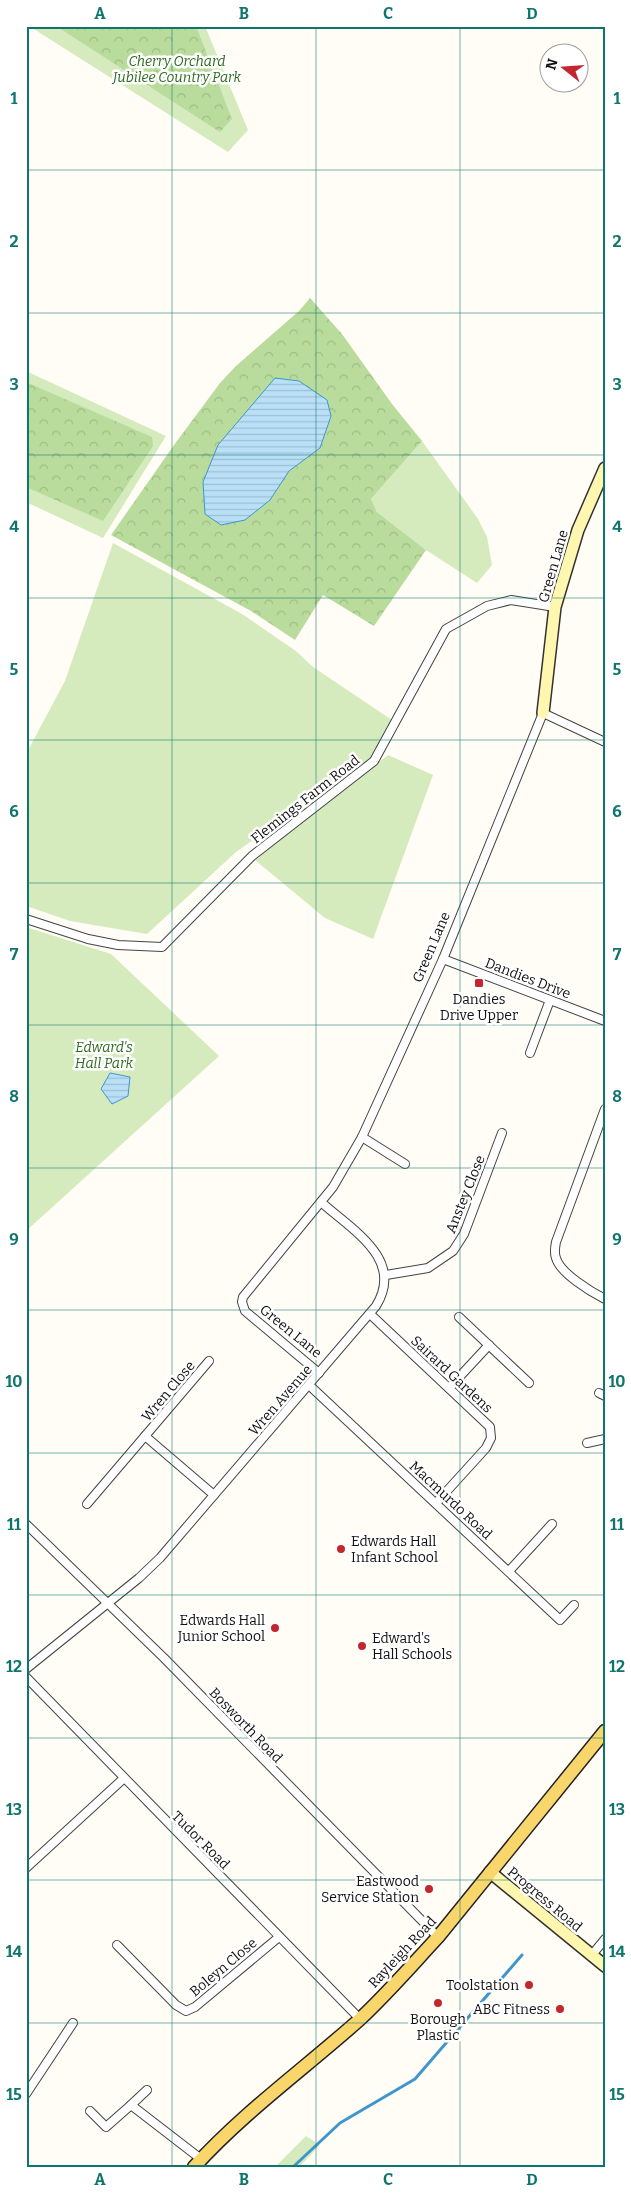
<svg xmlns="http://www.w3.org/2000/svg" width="631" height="2193" font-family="Bitter,serif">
  <defs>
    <pattern id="forest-crowns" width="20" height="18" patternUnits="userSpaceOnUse" patternTransform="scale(1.25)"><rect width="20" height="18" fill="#b9dc9c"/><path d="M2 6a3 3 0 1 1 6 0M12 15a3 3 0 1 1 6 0" fill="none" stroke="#9ebc85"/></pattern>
    <pattern id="water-rules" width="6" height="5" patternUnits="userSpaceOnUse" patternTransform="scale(1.25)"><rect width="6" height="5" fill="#b9e0f7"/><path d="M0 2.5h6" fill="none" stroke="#9ebfd3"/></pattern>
  </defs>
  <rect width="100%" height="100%" fill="#fffdf5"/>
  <g fill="#d5ebbd">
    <path d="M29 26H205L248 130 228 152Z"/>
    <path d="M26 371 166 436 103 538 26 502Z"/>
    <path d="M422 441 478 519 487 537 492 565 477 583 426 550 377 512 371 499Z"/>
    <path d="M113 543 242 614 296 651 313 667 392 720 371 758 236 852 147 934 70 921 26 906V754L65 681Z"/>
    <path d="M388 755 433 775 373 939 325 918 255 860Z"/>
    <path d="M26 927 111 954 219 1056 26 1231Z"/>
    <path d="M306 2136 320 2145 299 2167H275Z"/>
  </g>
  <g fill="url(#forest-crowns)">
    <path d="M56 26H196L232 119 220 132Z"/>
    <path d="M310 298 342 334 392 404 422 441 371 499 377 512 426 550 374 626 323 595 295 640 251 611 111 535 174 445 220 383 236 366 299 311Z"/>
    <path d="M26 382 152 437 153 446 103 521 26 487Z"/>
  </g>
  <g fill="url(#water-rules)" stroke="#3f96cf">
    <path d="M275 378 299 381 327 400 331 416 320 448 289 471 270 500 245 520 221 525 205 514 203 482 218 445Z"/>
    <path d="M110 1073 130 1077 128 1096 112 1104 101 1089Z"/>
  </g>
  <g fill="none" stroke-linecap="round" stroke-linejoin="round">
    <path stroke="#3f96cf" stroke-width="3" d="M293 2167 340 2123 415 2079 522 1955"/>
    <defs>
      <g id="street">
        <path d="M26 919 88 939 118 945 162 947 252 856 374 761 446 629 487 606 511 600 555 607"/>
        <path d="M443 959 605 1021"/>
        <path d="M530 1053 550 1000"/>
        <path d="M605 1109 556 1242C555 1247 554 1253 556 1258 560 1273 591 1292 605 1299"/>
        <path d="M362 1137 405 1164"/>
        <path d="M386 1275 428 1268 453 1251 464 1234 502 1133"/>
        <path d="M370 1314 490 1427 491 1438 486 1448 436 1503"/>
        <path d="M459 1317 529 1383"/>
        <path d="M319 1373 245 1311 242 1302 243 1297 333 1187 362 1137 443 959 543 713 605 742"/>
        <path d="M309 1385 560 1620 574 1605"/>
        <path d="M449 1388 489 1345"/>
        <path d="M599 1393 605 1396"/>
        <path d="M145 1436 214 1495"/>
        <path d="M587 1443 605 1439"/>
        <path d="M87 1504 209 1361"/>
        <path d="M26 1524 164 1658 438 1937"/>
        <path d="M509 1571 552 1524"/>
        <path d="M26 1669 139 1578 160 1558 376 1306C405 1259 352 1230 321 1202"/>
        <path d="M26 1677 360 2019"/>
        <path d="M26 1868 123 1779"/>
        <path d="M117 1945 176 2005 186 2011 195 2007 279 1937"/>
        <path d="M591 1956 605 1939"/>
        <path d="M26 2094 73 2023"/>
        <path d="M131 2105 147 2090"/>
        <path d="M90 2111 106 2127 131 2105 201 2159"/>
      </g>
      <g id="secondary">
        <path d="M543 713 555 607 578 530 605 468"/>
        <path d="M490 1872 605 1966"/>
      </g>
      <path id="primary" d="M194 2167C244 2112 304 2069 359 2020 387 1994 412 1965 438 1937L605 1731"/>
    </defs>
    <use href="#street" stroke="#444" stroke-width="10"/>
    <use href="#secondary" stroke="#333" stroke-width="14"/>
    <use href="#primary" stroke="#222" stroke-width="15"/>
    <use href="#street" stroke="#fff" stroke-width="8"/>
    <use href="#secondary" stroke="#fff6b0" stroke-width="11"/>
    <use href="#primary" stroke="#f9d66b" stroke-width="12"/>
  </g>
  <path fill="none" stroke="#0f766e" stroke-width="1" stroke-opacity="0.55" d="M172 26V2167M316 26V2167M460 26V2167M26 170H605M26 313H605M26 455H605M26 598H605M26 740H605M26 883H605M26 1025H605M26 1168H605M26 1310H605M26 1453H605M26 1595H605M26 1738H605M26 1880H605M26 2023H605"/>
  <g fill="#c4262e" stroke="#fff" stroke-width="2">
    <rect x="474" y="978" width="10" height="10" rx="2.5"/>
    <circle cx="341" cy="1549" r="5"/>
    <circle cx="275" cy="1628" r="5"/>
    <circle cx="362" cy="1646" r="5"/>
    <circle cx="429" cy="1889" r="5"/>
    <circle cx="529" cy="1985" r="5"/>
    <circle cx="438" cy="2003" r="5"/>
    <circle cx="560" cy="2009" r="5"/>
  </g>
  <g text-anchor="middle" stroke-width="5" stroke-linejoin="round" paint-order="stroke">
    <g font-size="14" font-style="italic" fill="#2f6b1f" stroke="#fff">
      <text x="177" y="66">Cherry Orchard<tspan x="177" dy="16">Jubilee Country Park</tspan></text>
      <text x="104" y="1052">Edward's<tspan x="104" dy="16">Hall Park</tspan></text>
    </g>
    <g font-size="14" fill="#111" stroke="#fff">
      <text transform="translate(553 566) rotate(-74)" y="5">Green Lane</text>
      <text transform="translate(305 799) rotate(-38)" y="5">Flemings Farm Road</text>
      <text transform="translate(431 947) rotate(-67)" y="5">Green Lane</text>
      <text transform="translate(528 978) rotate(21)" y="5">Dandies Drive</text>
      <text transform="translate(465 1194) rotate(-68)" y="5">Anstey Close</text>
      <text transform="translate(291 1331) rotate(39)" y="5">Green Lane</text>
      <text transform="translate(452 1374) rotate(43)" y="5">Sairard Gardens</text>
      <text transform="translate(168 1391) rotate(-50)" y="5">Wren Close</text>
      <text transform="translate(280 1400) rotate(-49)" y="5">Wren Avenue</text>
      <text transform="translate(451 1500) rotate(43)" y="5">Macmurdo Road</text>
      <text transform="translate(246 1725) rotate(46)" y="5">Bosworth Road</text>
      <text transform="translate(201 1840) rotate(45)" y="5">Tudor Road</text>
      <text transform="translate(545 1899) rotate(40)" y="5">Progress Road</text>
      <text transform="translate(402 1952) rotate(-47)" y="5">Rayleigh Road</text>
      <text transform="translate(223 1967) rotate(-40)" y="5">Boleyn Close</text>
    </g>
    <g font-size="14" fill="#111" stroke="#fff" text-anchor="end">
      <text x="479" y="1004" text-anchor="middle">Dandies<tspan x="479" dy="16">Drive Upper</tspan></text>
      <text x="351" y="1546" text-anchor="start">Edwards Hall<tspan x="351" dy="16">Infant School</tspan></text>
      <text x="265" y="1625">Edwards Hall<tspan x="265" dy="16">Junior School</tspan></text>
      <text x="372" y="1643" text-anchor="start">Edward's<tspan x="372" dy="16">Hall Schools</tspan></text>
      <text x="419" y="1886">Eastwood<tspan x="419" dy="16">Service Station</tspan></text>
      <text x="519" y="1990">Toolstation</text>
      <text x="550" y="2014">ABC Fitness</text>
      <text x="438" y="2024" text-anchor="middle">Borough<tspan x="438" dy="16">Plastic</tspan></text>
    </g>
  </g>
  <rect width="631" height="2193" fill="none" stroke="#ffffff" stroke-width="55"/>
  <g transform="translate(564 68) rotate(287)"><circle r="24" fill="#ffffff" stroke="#a0a0a0"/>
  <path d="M0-4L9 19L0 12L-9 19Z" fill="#c4262e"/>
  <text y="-8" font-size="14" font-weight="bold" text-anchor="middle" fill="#111111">N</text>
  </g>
  <rect x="28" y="28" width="576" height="2138" fill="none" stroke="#0f766e" stroke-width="2"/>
  <g font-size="16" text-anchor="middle" font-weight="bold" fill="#0f766e">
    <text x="100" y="19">A</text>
    <text x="244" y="19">B</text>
    <text x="388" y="19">C</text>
    <text x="532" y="19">D</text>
    <text x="14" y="104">1</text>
    <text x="617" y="104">1</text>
    <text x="14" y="247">2</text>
    <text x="617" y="247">2</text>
    <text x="14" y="390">3</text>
    <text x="617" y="390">3</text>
    <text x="14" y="532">4</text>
    <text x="617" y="532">4</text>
    <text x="14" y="675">5</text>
    <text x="617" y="675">5</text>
    <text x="14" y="817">6</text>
    <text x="617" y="817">6</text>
    <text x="14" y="960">7</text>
    <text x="617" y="960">7</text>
    <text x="14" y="1102">8</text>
    <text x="617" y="1102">8</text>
    <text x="14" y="1245">9</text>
    <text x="617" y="1245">9</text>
    <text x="14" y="1387">10</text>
    <text x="617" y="1387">10</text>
    <text x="14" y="1530">11</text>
    <text x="617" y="1530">11</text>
    <text x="14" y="1672">12</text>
    <text x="617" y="1672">12</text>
    <text x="14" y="1815">13</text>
    <text x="617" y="1815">13</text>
    <text x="14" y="1957">14</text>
    <text x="617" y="1957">14</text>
    <text x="14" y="2100">15</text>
    <text x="617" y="2100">15</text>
    <text x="100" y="2185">A</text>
    <text x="244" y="2185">B</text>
    <text x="388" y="2185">C</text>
    <text x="532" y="2185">D</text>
  </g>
</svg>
